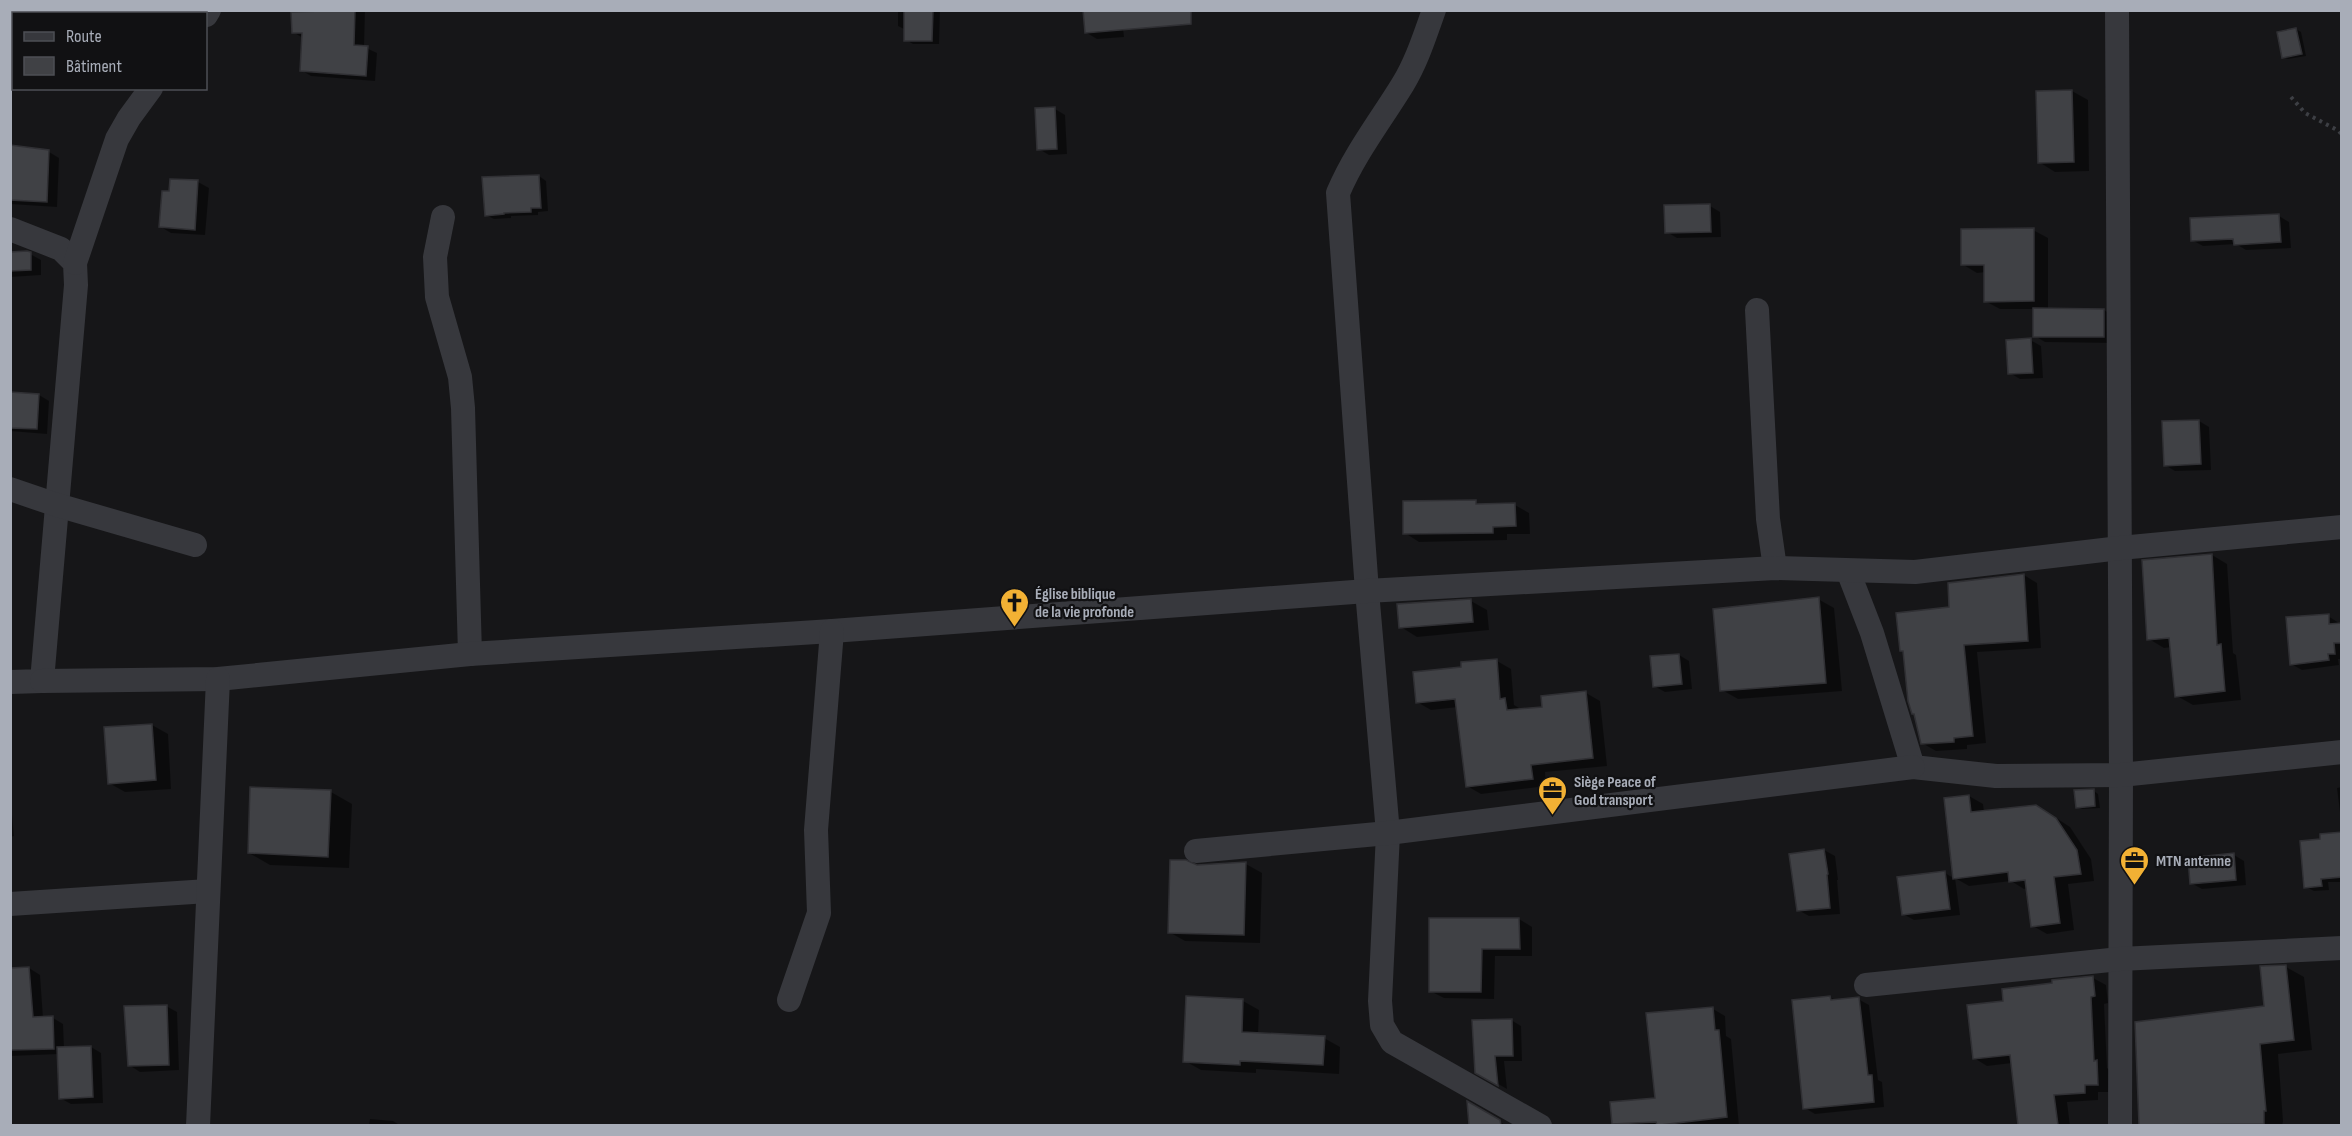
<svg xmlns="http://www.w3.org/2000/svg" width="2352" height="1136" font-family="'Sofia Sans Condensed',sans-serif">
  <rect width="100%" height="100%" fill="#161618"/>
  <g fill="#0007">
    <path d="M334 10H365L364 47 377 53 375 81 311 76 301 70 303 38 293 32 334 13Z"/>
    <path d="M898 10H940L939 44H913L906 40V30L898 26Z"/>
    <path d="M1121 10 1124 37 1097 39 1087 33Z"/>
    <path d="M2296 29 2301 32 2306 56 2288 59 2283 57Z"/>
    <path d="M2072 91 2088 100 2089 171 2055 172 2039 162Z"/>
    <path d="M1055 109 1065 115 1067 154 1049 155 1039 149Z"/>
    <path d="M10 147 49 152 59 158 57 207 10 204Z"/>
    <path d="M539 176 546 181 548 211 538 212V215L511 216V218L494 219 486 215Z"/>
    <path d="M172 180 198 182 209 188 205 235 171 233 161 227Z"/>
    <path d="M1710 206 1720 212 1721 237 1677 238 1667 232Z"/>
    <path d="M2279 216 2289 222 2291 248 2246 250 2236 244 2203 246 2192 240Z"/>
    <path d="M2033 230 2048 238V310H2104L2114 316V343L2045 342 2035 336V309H2000L1985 301 1986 272 1977 273 1962 264Z"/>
    <path d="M10 254H30L41 260V275L10 277Z"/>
    <path d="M2030 340 2041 346 2043 378 2020 379 2010 373Z"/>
    <path d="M10 394 39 395 49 401 47 434 10 431Z"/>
    <path d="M2199 421 2209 427 2211 470 2175 471 2165 465Z"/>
    <path d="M1475 502 1481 505H1515L1529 513 1530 534H1507V540L1419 542 1405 533Z"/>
    <path d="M2212 555 2227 564 2233 653 2236 655 2241 700 2193 705 2177 696 2172 647 2164 648 2149 639Z"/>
    <path d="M2024 575 2037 583 2041 648 1977 652 1986 743 1967 745V749L1936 751 1922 743 1951 609Z"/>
    <path d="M1818 599 1834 608 1842 691 1738 699 1722 690Z"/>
    <path d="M1471 601 1487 610 1489 630 1417 637 1401 627Z"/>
    <path d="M2328 616 2342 625V659H2338L2339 665 2302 670 2291 664Z"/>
    <path d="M1679 655 1689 661 1692 689 1665 692 1654 686Z"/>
    <path d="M1497 661 1511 669 1514 705 1519 708V710L1544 708 1586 693 1600 701 1607 766 1545 772 1546 786 1481 794 1467 786 1458 707 1431 710 1417 702 1463 668Z"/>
    <path d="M152 725 168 734 171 789 125 792 109 783Z"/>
    <path d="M2342 787V828L2337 788Z"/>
    <path d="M2094 791 2098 794 2100 808 2082 809 2077 807Z"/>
    <path d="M331 792 352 804 349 868 270 865 249 853Z"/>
    <path d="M10 794 14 836 10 837Z"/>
    <path d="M1969 796 1983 804 1984 812 2050 814 2070 827 2091 859 2094 881 2068 884 2074 930 2047 934 2033 926 2028 888 2024 889 2011 881 1969 886 1955 878 1960 915 1914 920 1903 914 1945 873 1955 879 1946 799Z"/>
    <path d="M2342 835V882H2328L2329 890 2314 891 2306 887 2322 841Z"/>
    <path d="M1824 850 1835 856 1838 880H1837L1840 914 1809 916 1798 910Z"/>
    <path d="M2234 855 2244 861 2246 885 2202 889 2191 883Z"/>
    <path d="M1246 864 1262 873 1260 943 1185 941 1169 932 1196 867Z"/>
    <path d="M1519 919 1532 927V956H1495L1494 999 1444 998 1430 991 1431 920Z"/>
    <path d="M2286 967 2304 977 2312 1050 2278 1054 2283 1121 2282 1126H2141L2136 1024 2266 1007Z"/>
    <path d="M29 968 40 975 43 1018H53L63 1024 64 1048 91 1047 101 1053 103 1103 71 1104 60 1098 59 1054 10 1056V970Z"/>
    <path d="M2093 978 2106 985 2108 1003 2104 1004 2107 1068 2110 1070 2111 1092H2098V1100L2067 1102 2070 1126H2020L2012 1063 1987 1066 1974 1058 2005 1002Z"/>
    <path d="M1830 997 1837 1001 1858 999 1869 1005 1878 1080 1882 1082 1884 1107 1815 1114 1805 1108Z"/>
    <path d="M1243 1001 1259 1010 1258 1034 1324 1038 1340 1047 1339 1074 1256 1069V1073L1201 1070 1185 1061Z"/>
    <path d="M166 1006 177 1012 179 1070 140 1072 129 1065Z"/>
    <path d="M1713 1009 1725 1016 1726 1036 1731 1039 1739 1126H1618L1613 1123 1657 1099Z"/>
    <path d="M1511 1020 1521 1026 1522 1061H1504L1507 1089 1477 1072Z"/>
    <path d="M1469 1104 1507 1126H1470Z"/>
    <path d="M370 1119 393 1121 401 1126H369Z"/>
  </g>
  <g fill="#404145" stroke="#303034" stroke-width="1.5">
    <path d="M355 10 354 45 368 46 366 76 300 71 302 33H292L291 12Z"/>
    <path d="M904 10H933L932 41H904Z"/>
    <path d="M1083 10H1191V24L1085 33Z"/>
    <path d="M2296 28 2302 54 2282 58 2277 32Z"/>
    <path d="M2072 90 2074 162 2038 163 2036 91Z"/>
    <path d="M1055 107 1057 149 1037 150 1035 108Z"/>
    <path d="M10 145 49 150 47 202 10 200Z"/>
    <path d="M539 175 541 208H531V212L504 213V214L485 216 482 177Z"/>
    <path d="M170 179 198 180 195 230 159 227 162 191H169Z"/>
    <path d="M1710 204 1711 232 1665 233 1664 205Z"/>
    <path d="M2279 214 2281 242 2234 245 2233 239 2191 241 2190 218Z"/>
    <path d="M2034 228V301L1984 302V265H1961V229Z"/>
    <path d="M27 251 31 252V270L10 271V252Z"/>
    <path d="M2033 308 2104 309V337H2033Z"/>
    <path d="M2031 338 2033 373 2008 374 2006 340Z"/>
    <path d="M10 392 39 394 37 429 10 428Z"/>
    <path d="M2199 420 2201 464 2164 466 2162 421Z"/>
    <path d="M1476 500V504L1515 503 1516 526 1493 527V533L1403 534V501Z"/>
    <path d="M2212 554 2217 645 2221 644 2225 691 2175 697 2169 638 2147 640 2142 560Z"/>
    <path d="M2024 574 2028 641 1964 645 1973 736 1954 738V742L1921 744 1914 714H1912L1908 701 1903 651H1900L1896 613 1949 607 1948 583Z"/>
    <path d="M1819 597 1826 683 1720 691 1713 609Z"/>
    <path d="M1471 599 1473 622 1399 628 1397 604Z"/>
    <path d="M2329 614V624L2342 623V643H2334L2335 654H2328L2329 660 2290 665 2286 617Z"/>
    <path d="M1679 654 1682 684 1653 687 1650 656Z"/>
    <path d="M1497 659 1500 699 1505 698 1507 710 1542 707 1541 696 1586 691 1593 758 1531 765 1533 779 1466 787 1455 699 1416 703 1413 672 1461 667V662Z"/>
    <path d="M152 724 156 780 108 784 104 727Z"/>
    <path d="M250 787 331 790 328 857 248 853Z"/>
    <path d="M2094 789 2095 806 2076 808 2074 790Z"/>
    <path d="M1969 795 1971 812 2036 805 2056 818 2077 850 2081 874 2054 877 2060 923 2031 927 2025 880 2009 882 2008 872 1953 879 1944 798Z"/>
    <path d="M2342 832V877L2321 879 2322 886 2304 888 2300 841 2320 839V834Z"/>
    <path d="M1824 849 1828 874 1827 875 1830 908 1797 911 1789 854Z"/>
    <path d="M2234 853 2236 880 2190 884 2188 858Z"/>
    <path d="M1170 860H1186L1197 865 1246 862 1244 935 1168 933Z"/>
    <path d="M1945 871 1950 909 1902 915 1897 877Z"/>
    <path d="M1429 918H1519L1520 949H1482L1481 992H1429Z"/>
    <path d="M2286 965 2294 1040 2260 1044 2266 1111H2264V1124L2139 1125 2135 1022 2264 1006 2260 966Z"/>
    <path d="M29 967 33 1017 53 1016 54 1049 10 1050V968Z"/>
    <path d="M2093 976 2095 996 2091 997 2094 1061 2097 1060 2098 1085H2085V1093L2054 1095 2058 1125H2018L2010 1055 1973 1059 1967 1005 2003 1001 2002 989 2052 983V980Z"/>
    <path d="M1186 996 1243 999 1242 1032 1325 1036 1323 1065 1240 1061V1065L1183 1062Z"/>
    <path d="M1830 996 1831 1000 1859 997 1868 1075H1872L1874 1102 1803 1109 1792 1000Z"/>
    <path d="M167 1005 169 1065 128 1066 124 1006Z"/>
    <path d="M1713 1007 1715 1030H1719L1727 1117 1660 1125H1657L1656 1122 1612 1124 1610 1102 1655 1098 1646 1013Z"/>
    <path d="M1512 1019 1513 1056H1495L1498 1086 1475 1073 1472 1020Z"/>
    <path d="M91 1046 93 1097 59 1099 57 1047Z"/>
    <path d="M1467 1101 1500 1120 1501 1125H1469Z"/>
  </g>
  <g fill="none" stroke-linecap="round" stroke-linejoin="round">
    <path stroke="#3d3f44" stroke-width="4" stroke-dasharray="3 4.5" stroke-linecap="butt" d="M2291 97 2305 113 2339 131 2342 135"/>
    <g stroke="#37383d" stroke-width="24">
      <path d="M1434 10C1425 35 1417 61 1403 84 1381 120 1355 153 1338 193L1367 591 1388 833 1380 1001 1382 1025 1392 1042 1540 1126"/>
      <path d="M2117 10 2121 775 2120 1126"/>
      <path d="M206 15 209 10"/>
      <path d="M443 217 435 257 437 297 460 377 463 408 470 654"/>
      <path d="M10 229 61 249 75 263 76 285 42 681 10 682"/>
      <path d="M75 263 117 139 129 118 151 88"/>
      <path d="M1757 310 1768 519 1775 568"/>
      <path d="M10 489 57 505 195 545"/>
      <path d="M1848 571 1872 633 1913 767 1996 776 2121 775 2342 752"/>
      <path d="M42 681 218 679 470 654 832 631 1367 591 1775 568 1915 572 2120 548 2342 527"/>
      <path d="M1196 851 1388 833 1913 767"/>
      <path d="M10 904 208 891"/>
      <path d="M1866 985 2120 959 2342 948"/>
      <path d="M789 1000 819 913 816 830 832 631"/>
      <path d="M198 1126 218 679"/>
    </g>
  </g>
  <defs>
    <symbol id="church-pin" viewBox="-11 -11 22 30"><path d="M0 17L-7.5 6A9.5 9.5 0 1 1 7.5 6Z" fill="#f2b134" stroke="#111113"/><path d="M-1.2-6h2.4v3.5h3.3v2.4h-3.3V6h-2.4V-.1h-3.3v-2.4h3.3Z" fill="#111"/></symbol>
    <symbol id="office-pin" viewBox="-11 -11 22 30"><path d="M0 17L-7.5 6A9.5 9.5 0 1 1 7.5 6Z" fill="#f2b134" stroke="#111113"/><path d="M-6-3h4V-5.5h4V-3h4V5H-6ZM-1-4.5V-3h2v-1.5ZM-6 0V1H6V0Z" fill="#111"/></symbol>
  </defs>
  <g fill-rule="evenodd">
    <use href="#church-pin" x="998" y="586" width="33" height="45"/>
    <use href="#office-pin" x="1536" y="774" width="33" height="45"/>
    <use href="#office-pin" x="2118" y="844" width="33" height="45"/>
  </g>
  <g text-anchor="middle" stroke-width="4.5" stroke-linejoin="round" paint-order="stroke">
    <g font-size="16" font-weight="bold" fill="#a8adb8" stroke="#111113" text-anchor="start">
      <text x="1035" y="599">Église biblique<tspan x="1035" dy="18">de la vie profonde</tspan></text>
      <text x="1574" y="787">Siège Peace of<tspan x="1574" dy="18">God transport</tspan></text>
      <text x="2156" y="866">MTN antenne</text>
    </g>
  </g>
  <rect width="2352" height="1136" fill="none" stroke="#a8adb8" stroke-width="24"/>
  <rect x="12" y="12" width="195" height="78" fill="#111113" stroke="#4d4f55" stroke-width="1.5"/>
  <rect x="24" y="32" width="30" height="9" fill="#37383d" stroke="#4d4f55" stroke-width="1.5"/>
  <text x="66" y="42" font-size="18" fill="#a8adb8">Route</text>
  <rect x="24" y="57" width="30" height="18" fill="#404145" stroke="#4d4f55" stroke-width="1.5"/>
  <text x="66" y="72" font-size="18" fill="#a8adb8">Bâtiment</text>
</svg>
